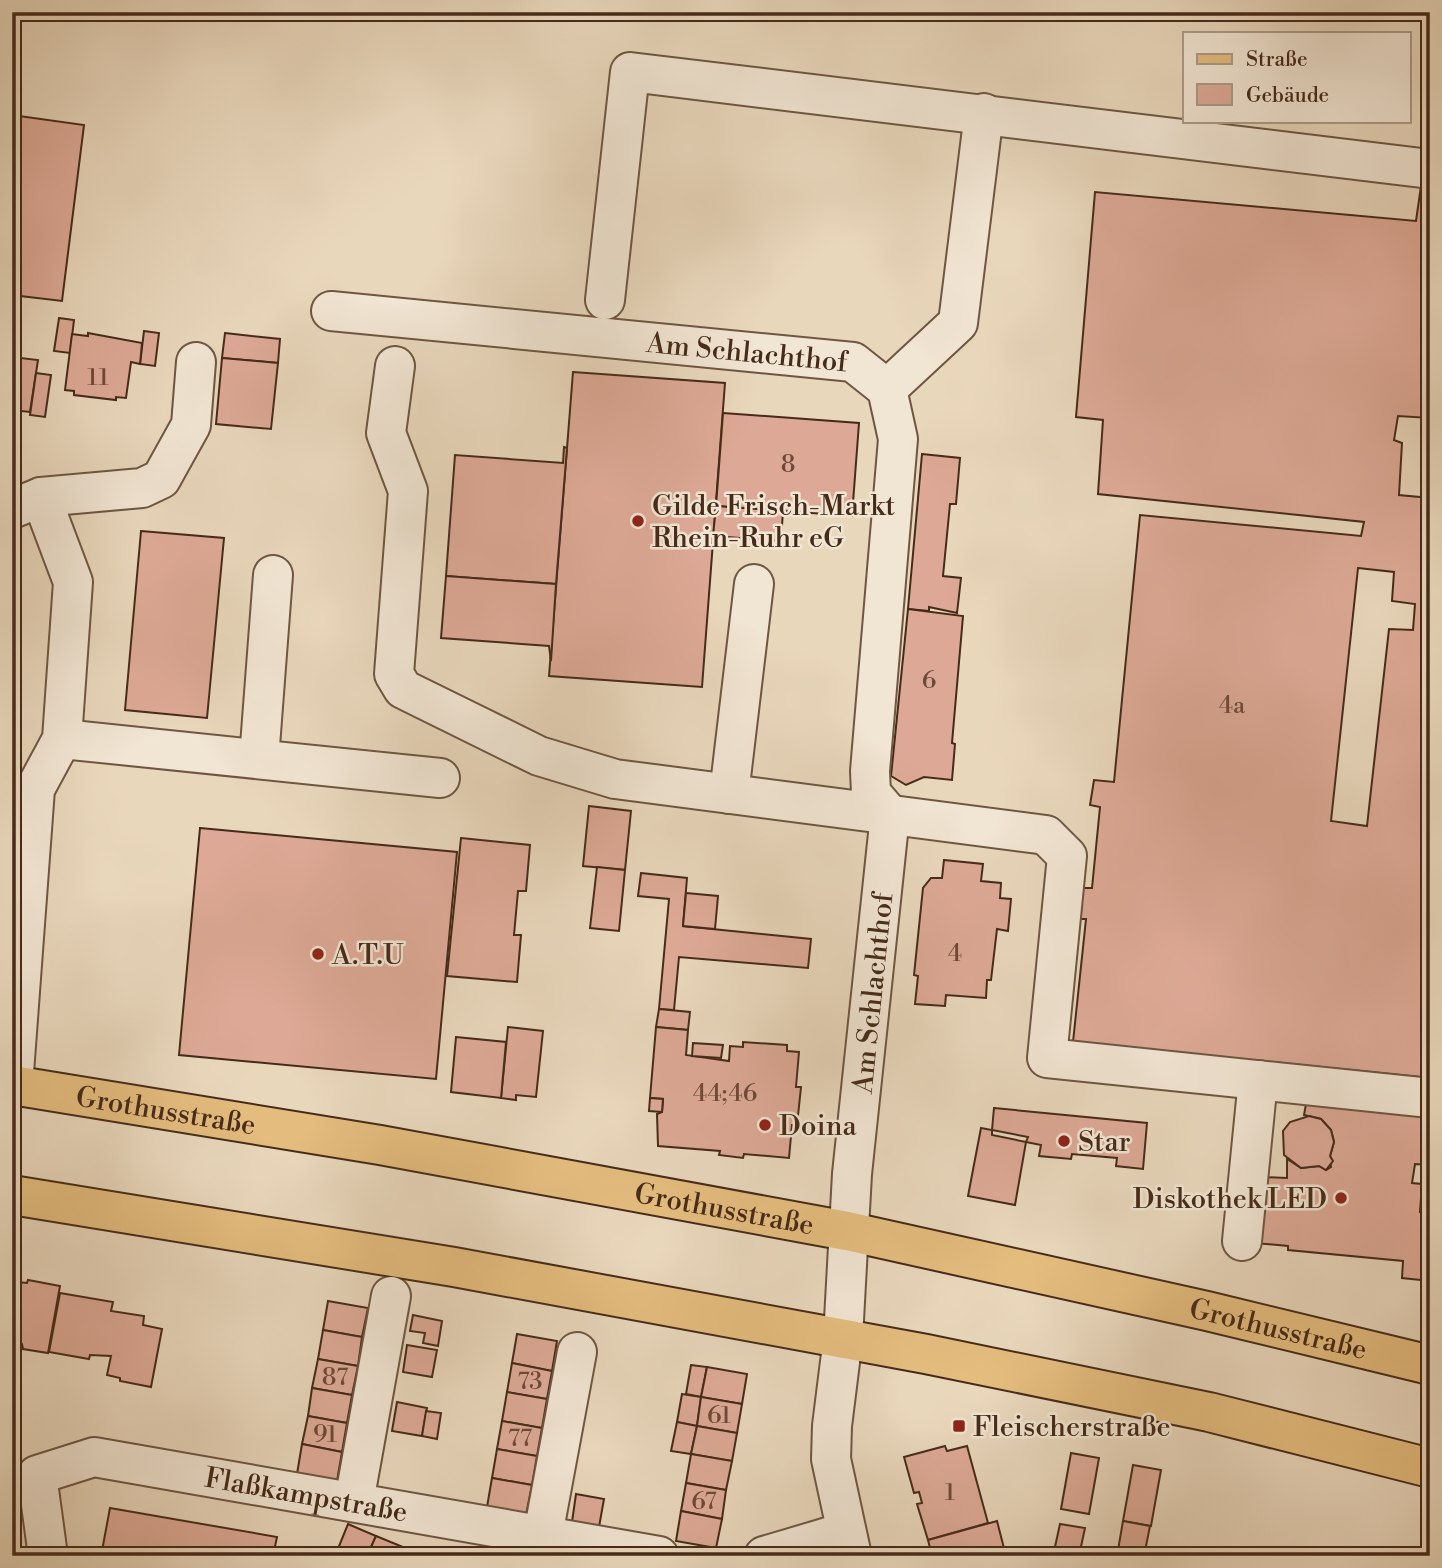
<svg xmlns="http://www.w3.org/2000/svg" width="1442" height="1568" font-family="'Libre Bodoni',serif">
  <rect width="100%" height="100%" fill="#e9d7bc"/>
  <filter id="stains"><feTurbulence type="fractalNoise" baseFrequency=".00286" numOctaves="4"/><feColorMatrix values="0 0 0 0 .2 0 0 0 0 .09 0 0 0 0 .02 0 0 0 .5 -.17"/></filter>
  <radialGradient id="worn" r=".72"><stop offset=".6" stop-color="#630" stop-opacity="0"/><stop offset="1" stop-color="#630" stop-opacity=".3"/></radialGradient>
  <g fill="#dda996" stroke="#462b19" stroke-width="2" fill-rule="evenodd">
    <path d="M12 115 84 125 62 301 12 295Z"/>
    <path d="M1421 186 1430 187V418L1398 416 1394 440 1402 443 1399 495 1430 498V1078L1073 1042 1086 919H1078L1081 888H1092L1100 807 1090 805 1094 780 1114 782 1140 515 1361 536 1364 522 1098 494 1103 420 1076 417 1095 192 1416 221ZM1358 568 1394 572 1392 601 1415 604 1413 630 1389 629 1367 826 1331 821Z"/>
    <path d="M59 318 74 320 70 353 54 351Z"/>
    <path d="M144 331 159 333 155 366 140 364Z"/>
    <path d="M88 333 142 343 140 364 131 362 126 398 116 397V400L74 395V391L65 390 72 334 88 336Z"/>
    <path d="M225 333 280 339 278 363 222 358Z"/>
    <path d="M12 357 38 360 30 412 12 410Z"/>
    <path d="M222 358 278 363 271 429 216 424Z"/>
    <path d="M573 372 725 383 702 687 549 676Z"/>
    <path d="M36 373 51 375 45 417 30 415Z"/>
    <path d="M723 413 859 423 852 516 716 506Z"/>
    <path d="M564 447 567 448 556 584 446 576 455 455 563 463Z"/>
    <path d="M922 454 960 458 956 504H950L943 576 961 578 957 613 929 607V611L908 609Z"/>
    <path d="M716 506 783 511 781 541 713 536Z"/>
    <path d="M141 531 224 538 207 718 125 710Z"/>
    <path d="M446 576 556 584 551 661 549 646 441 638Z"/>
    <path d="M908 609 963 616 952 743 955 744 952 780 924 777 906 785 891 776Z"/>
    <path d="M589 806 631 811 625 870 583 866Z"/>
    <path d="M200 828 457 852 436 1079 179 1055Z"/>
    <path d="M461 838 530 845 526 891H518L514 935H521L517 982 447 976Z"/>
    <path d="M944 860 983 864 981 881 1001 883 1000 898 1011 899 1008 931 997 929 991 980H987L986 998 946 995 945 1006 915 1004 918 976 914 975 923 888 931 878H942Z"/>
    <path d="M597 867 625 870 619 931 590 928Z"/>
    <path d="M641 873 687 878 683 926 811 939 808 968 679 957 674 1010 659 1009 669 899 638 896Z"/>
    <path d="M686 893 718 896 715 929 683 926Z"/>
    <path d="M659 1009 690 1012 688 1030 656 1027Z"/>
    <path d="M508 1027 543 1031 536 1097 516 1095V1100L501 1098Z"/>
    <path d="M656 1027 688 1030 686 1055 729 1061 730 1046 743 1047V1042L787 1045V1051L799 1052 796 1087H801L797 1125H792L789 1158 744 1154 743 1158 719 1155 720 1151 658 1146 657 1114 662 1112 663 1099 650 1098Z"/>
    <path d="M456 1037 506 1042 501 1098 451 1092Z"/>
    <path d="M693 1043 723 1045 721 1058 692 1056Z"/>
    <path d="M650 1098 663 1099 662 1112 649 1111Z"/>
    <path d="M1306 1104 1430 1116V1165L1415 1164 1412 1183 1422 1184 1420 1212 1430 1213V1281L1402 1278 1403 1261 1288 1250V1246L1255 1243 1262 1177 1287 1178V1159L1301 1168 1319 1166 1326 1170 1331 1167 1330 1156 1334 1142 1331 1130 1321 1119 1304 1115Z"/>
    <path d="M994 1108 1147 1123 1143 1169 1116 1166 1117 1158 1072 1154 1071 1159 1039 1156 1041 1145 1026 1142 1028 1137 992 1130Z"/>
    <path d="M1309 1116 1321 1119 1331 1130 1334 1142 1330 1156 1333 1161 1326 1170 1319 1166 1301 1168 1284 1155 1283 1131 1290 1122Z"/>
    <path d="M981 1128 992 1130V1135L1026 1142 1015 1205 968 1196Z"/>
    <path d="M12 1264 20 1267 18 1282 27 1283 28 1280 60 1286 48 1353 23 1349 22 1344 12 1342Z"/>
    <path d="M60 1293 113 1302 111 1311 144 1316 143 1325 162 1329 151 1387 120 1381V1378L107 1375 111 1356 90 1355 89 1359 49 1352Z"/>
    <path d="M328 1301 368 1308 362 1337 323 1330Z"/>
    <path d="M413 1315 442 1321 438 1346 423 1343 425 1333 410 1331Z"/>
    <path d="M323 1330 362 1337 358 1366 318 1359Z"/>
    <path d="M517 1334 557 1341 552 1371 512 1363Z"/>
    <path d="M407 1345 437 1350 432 1377 403 1372Z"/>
    <path d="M318 1359 358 1366 352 1395 312 1388Z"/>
    <path d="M512 1363 552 1371 547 1399 507 1392Z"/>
    <path d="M691 1365 707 1367 701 1397 686 1394Z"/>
    <path d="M707 1367 747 1374 742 1404 701 1397Z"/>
    <path d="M312 1388 352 1395 347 1423 308 1416Z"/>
    <path d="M507 1392 547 1399 542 1428 502 1421Z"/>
    <path d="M682 1394 701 1397 697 1426 677 1422Z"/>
    <path d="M701 1397 742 1404 737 1433 697 1426Z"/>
    <path d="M397 1402 427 1408 422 1436 392 1431Z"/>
    <path d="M426 1411 441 1413 437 1439 422 1436Z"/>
    <path d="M308 1416 347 1423 342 1452 302 1444Z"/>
    <path d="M502 1421 542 1428 537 1456 497 1449Z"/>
    <path d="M677 1422 697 1426 691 1454 671 1451Z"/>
    <path d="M697 1426 737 1433 732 1461 691 1454Z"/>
    <path d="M302 1444 342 1452 337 1481 297 1474Z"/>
    <path d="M945 1446 947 1451 967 1446 988 1523 928 1540 917 1504 922 1503 919 1492 914 1493 904 1457Z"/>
    <path d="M497 1449 537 1456 532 1485 492 1478Z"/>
    <path d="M1071 1453 1099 1458 1089 1514 1061 1509Z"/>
    <path d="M691 1454 732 1461 726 1490 686 1483Z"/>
    <path d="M1133 1465 1161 1470 1151 1526 1123 1521Z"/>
    <path d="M492 1478 532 1485 526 1515 487 1507Z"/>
    <path d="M686 1483 726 1490 722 1519 681 1511Z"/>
    <path d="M576 1494 604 1499 599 1527 572 1522Z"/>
    <path d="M110 1508 277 1537 273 1556H101Z"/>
    <path d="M681 1511 722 1519 716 1548 676 1541Z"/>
    <path d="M997 1521 1006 1556H932L928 1540Z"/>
    <path d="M1123 1521 1150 1526 1144 1556H1117Z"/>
    <path d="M348 1524 376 1536 367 1556H335Z"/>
    <path d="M1060 1524 1085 1528 1079 1556H1053Z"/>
    <path d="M376 1536 403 1547 399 1556H367Z"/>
  </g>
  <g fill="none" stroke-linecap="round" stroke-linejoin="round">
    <defs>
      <g id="minor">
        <path d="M605 300 630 72 1430 169"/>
        <path id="s1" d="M331 311 853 362 887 389 898 439 870 771 871 793 890 815 852 1174 843 1338 832 1426 831 1459 852 1556"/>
        <path d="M395 366 386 433 408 491 394 674 403 689 539 756 615 779 1046 835 1067 856 1047 1058 1430 1098"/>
        <path d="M887 389 958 323 984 113"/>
        <path d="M12 509 41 497 142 488 161 479 191 425 196 362"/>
        <path d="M62 739 440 778"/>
        <path d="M259 759 273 575"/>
        <path d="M729 794 754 584"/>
        <path d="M13 1086 35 789 62 739 73 582 41 497"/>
        <path d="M1242 1241 1258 1080"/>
        <path d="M354 1502 391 1296"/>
        <path d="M543 1535 577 1352"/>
        <path id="s2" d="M48 1556 37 1475 94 1457 659 1556"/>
        <path d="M764 1556 845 1532"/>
      </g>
      <g id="major">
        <path id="s3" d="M12 1085 380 1145 847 1231 1207 1311 1430 1365"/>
        <path d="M12 1195 454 1267 926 1354 1209 1412 1430 1468"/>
      </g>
    </defs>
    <use href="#minor" stroke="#6f5642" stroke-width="42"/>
    <use href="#major" stroke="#462b19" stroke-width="42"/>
    <use href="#minor" stroke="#f1e5d3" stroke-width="38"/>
    <use href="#major" stroke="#e4bc7e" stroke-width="38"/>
  </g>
  <g fill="#8f2418" stroke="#f1e5d3" stroke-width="2.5">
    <circle cx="638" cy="521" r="7"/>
    <circle cx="318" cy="954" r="7"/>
    <circle cx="765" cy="1125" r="7"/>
    <circle cx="1064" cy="1141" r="7"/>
    <circle cx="1341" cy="1198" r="7"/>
    <rect x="952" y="1419" width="14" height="14" rx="3.5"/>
  </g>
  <g text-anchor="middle" stroke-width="5" stroke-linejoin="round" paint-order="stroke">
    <g font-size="24" fill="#6c4a38">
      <text x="98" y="385">11</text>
      <text x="788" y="472">8</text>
      <text x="929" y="688">6</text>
      <text x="1232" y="713">4a</text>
      <text x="955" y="961">4</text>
      <text x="725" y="1101">44;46</text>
      <text x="335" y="1385">87</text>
      <text x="530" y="1389">73</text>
      <text x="719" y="1423">61</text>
      <text x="325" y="1442">91</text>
      <text x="520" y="1446">77</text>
      <text x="950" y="1500">1</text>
      <text x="704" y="1509">67</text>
    </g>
    <g font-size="28" fill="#462b19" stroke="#f1e5d3">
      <text dy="10" stroke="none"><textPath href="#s1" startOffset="418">Am Schlachthof</textPath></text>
      <text transform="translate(872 993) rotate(-84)" y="10">Am Schlachthof</text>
      <text dy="10" stroke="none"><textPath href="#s3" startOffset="156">Grothusstraße</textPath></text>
      <text dy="10" stroke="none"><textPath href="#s3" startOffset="723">Grothusstraße</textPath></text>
      <text dy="10" stroke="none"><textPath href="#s3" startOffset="1290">Grothusstraße</textPath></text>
      <text dy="10" stroke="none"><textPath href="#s2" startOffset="357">Flaßkampstraße</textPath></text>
    </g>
    <g font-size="28" fill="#462b19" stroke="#f1e5d3" text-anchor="start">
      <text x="652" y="515">Gilde Frisch-Markt<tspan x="652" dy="32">Rhein-Ruhr eG</tspan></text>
      <text x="332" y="964">A.T.U</text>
      <text x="779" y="1135">Doina</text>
      <text x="1078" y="1151">Star</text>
      <text x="1327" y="1208" text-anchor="end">Diskothek LED</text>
      <text x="973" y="1436">Fleischerstraße</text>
    </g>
  </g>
  <rect width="1442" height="1568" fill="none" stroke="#e9d7bc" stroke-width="42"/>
  <rect x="14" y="14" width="1414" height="1540" fill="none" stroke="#462b19" stroke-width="3.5"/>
  <rect x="21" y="21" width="1400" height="1526" fill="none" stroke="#462b19" stroke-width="2"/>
  <rect x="1183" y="32" width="228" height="91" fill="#f1e5d3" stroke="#ad9b89" stroke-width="2"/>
  <rect x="1197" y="54" width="35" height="10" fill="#e4bc7e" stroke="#ad9b89" stroke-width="2"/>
  <text x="1246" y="66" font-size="21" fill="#462b19">Straße</text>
  <rect x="1197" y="84" width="35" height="21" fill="#dda996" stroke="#ad9b89" stroke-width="2"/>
  <text x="1246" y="102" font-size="21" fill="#462b19">Gebäude</text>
  <rect width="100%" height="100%" filter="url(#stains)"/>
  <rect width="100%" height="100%" fill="url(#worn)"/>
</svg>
